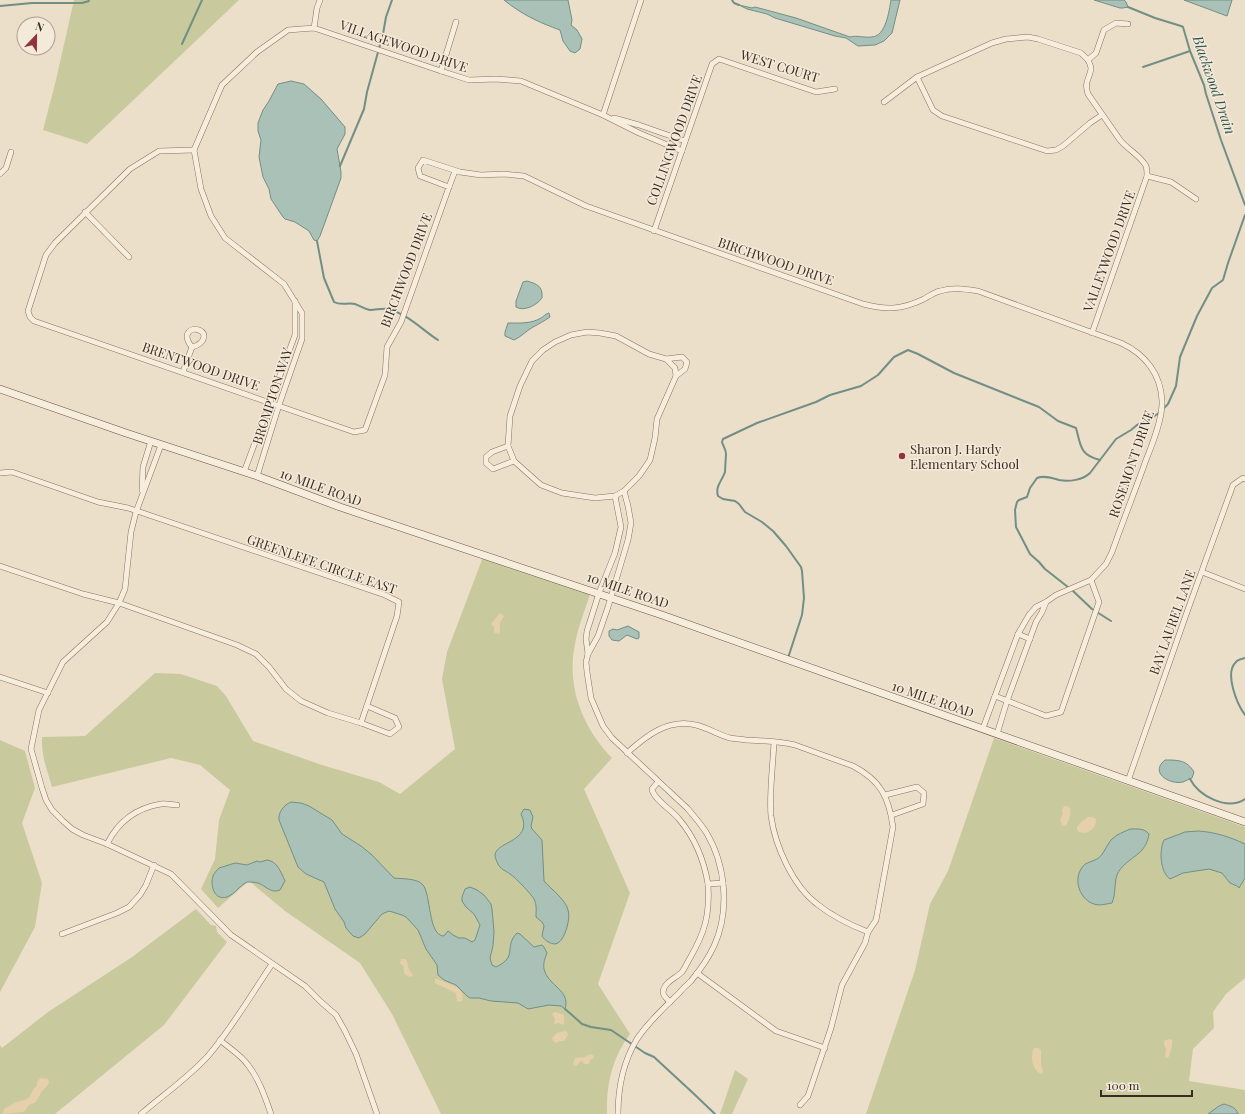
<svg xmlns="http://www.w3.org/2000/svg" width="1245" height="1114" font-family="'Playfair Display',serif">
  <rect width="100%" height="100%" fill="#ecdfca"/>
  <g fill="#c8ca9e">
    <path d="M74 0H239L87 144 43 130 56 80Z"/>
    <path d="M483 557 590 594C585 610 578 627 575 644 566 687 583 728 612 758L584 789 630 893 598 984 630 1034C612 1058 606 1085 607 1114H441L392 1014 360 963 285 911 249 881 218 908 201 889 215 859 219 820 230 790 200 765 171 758 52 787C47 770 41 755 42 737L85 736 155 673 181 674 217 686 226 696 253 741 322 765 379 782 400 794 455 749 442 679 447 652Z"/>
    <path d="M994 738 1245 827V978L1226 994 1213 1012 1214 1028 1193 1049 1189 1081 1245 1090V1114H866L915 970 930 904 948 871Z"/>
    <path d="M0 740 25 751 35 788 22 823 42 883 35 927 0 992Z"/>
    <path d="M196 909 211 925 216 926 217 932 227 942 164 1025 55 1114H0V1045L2 1048 48 1012 132 957Z"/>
    <path d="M735 1070 748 1079 732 1114H720Z"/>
  </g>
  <g fill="#e5d0a9">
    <path d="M500 613 504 616C503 619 501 620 500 623 499 628 501 630 499 634L494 633V627L491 624Z"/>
    <path d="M1064 806H1067L1070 808C1071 813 1069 823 1065 826L1062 825 1060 820 1063 814 1062 810Z"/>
    <path d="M1088 817H1092L1096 819C1096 829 1088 835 1079 832L1077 830V827L1081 822Z"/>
    <path d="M401 959H405L407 961 409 970 413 975 411 977C405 976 403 973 404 967L400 963Z"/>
    <path d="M435 979H438C448 985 466 986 462 1001L459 1002 457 1001 456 993 435 983Z"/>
    <path d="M555 1012 564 1015V1025L559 1023 554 1024 555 1019 552 1014Z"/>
    <path d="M565 1031 567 1032 568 1035 564 1041H560L556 1043 553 1041 552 1038 557 1033Z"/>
    <path d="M1169 1039 1172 1040C1173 1043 1170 1056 1168 1058L1165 1057 1166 1049 1164 1044V1041Z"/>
    <path d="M1034 1048H1038L1041 1050V1063L1043 1072 1041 1074C1032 1070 1030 1057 1034 1048Z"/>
    <path d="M590 1054 593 1055 594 1058 590 1060 589 1064H585L581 1061 576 1066 573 1064 575 1058 585 1057Z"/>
    <path d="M42 1078 48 1079 49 1083 47 1086 42 1091 36 1102 29 1105 24 1112 2 1114 5 1108C9 1107 9 1106 13 1104 18 1100 26 1102 30 1096 33 1092 32 1089 37 1086 36 1082 38 1079 42 1078Z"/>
  </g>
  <g fill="#aac1b8" stroke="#718f85">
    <path d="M504 0H568L572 20 571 25 577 30 582 39 580 49 575 53 570 51 563 41 560 30C540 23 521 14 504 0Z"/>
    <path d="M891 0H900L892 33 884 41 875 45 858 46 846 38 835 36 775 18 767 14 747 9 739 5 752 8 755 7 796 18 850 37C857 35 864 38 872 37 886 36 889 11 891 0Z"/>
    <path d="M1094 0H1124L1126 2 1128 7 1123 8H1120Z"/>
    <path d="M1184 0H1232L1227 16Z"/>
    <path d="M291 81 304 84 321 99 345 127V134L337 149 341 172V178L320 236 317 241 314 240 309 231 295 222 285 219 283 217 271 199 269 189 263 177 259 157 261 140 258 131V123L263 110 269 101 278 84Z"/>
    <path d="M527 281C537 284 543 286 542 298 537 305 524 312 516 307V301L523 282Z"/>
    <path d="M549 313 550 317C544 321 539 324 533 327 526 331 521 337 514 340L505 336V332L508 323C519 323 531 324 541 318 543 317 545 314 549 313Z"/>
    <path d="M628 626 639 632V638L637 639 627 635 619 641 612 640 609 636V631L613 629 617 630Z"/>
    <path d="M1165 760C1178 760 1187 760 1194 772L1192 778C1189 779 1186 781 1183 782 1170 785 1149 773 1165 760Z"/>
    <path d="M291 802 301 803 309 806 332 820 342 834 361 846 372 855 394 878C401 879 418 878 423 885 431 894 428 936 444 936L448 931 453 935 459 938H465L472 942 475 940 480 925 474 914 466 907 462 901V897L465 889 470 887 477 890 484 895 491 904 492 909 494 932 493 946 490 958 492 965 496 967C519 956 503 947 517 933L520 934 534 947 542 945 544 947 547 953C545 958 543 963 544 969 548 986 571 990 565 1009L561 1006 549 1005 528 1009 518 1003 491 1001 479 998H470L467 996 456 985 444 980 438 975 437 965 426 949 418 930 406 917 402 915 389 911 382 914 365 934 359 938 353 936 346 928 344 922 335 909 324 882 306 874 298 867 279 820C278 812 284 805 291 802Z"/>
    <path d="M524 809 530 810 533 817 531 826 532 829 542 840 544 881C551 889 566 900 568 910 571 918 565 939 558 943 553 946 545 941 542 936L544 926 542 922 536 917C536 911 537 905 534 899 531 894 515 877 510 874 506 871 500 869 498 864 497 862 495 858 495 855 496 841 534 842 521 814Z"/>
    <path d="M1130 829C1138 829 1144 828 1149 834 1148 841 1145 848 1139 853 1131 860 1121 865 1117 875 1114 884 1116 894 1112 903 1106 904 1099 906 1094 904 1081 900 1074 883 1080 871 1084 862 1089 863 1097 859 1104 855 1106 845 1112 839 1117 834 1124 832 1130 829Z"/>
    <path d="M1198 831C1215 832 1230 837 1245 844V878L1239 888 1237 886 1230 883 1222 873 1209 869 1183 873 1170 879C1160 872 1159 850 1164 840L1185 832Z"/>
    <path d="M267 860C277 861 281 872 285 881L280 890C271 894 266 886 258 883 254 882 250 882 247 882 239 886 235 894 227 897 214 901 210 885 213 876 214 873 217 870 219 868L235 863 247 865 257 861 260 862Z"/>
    <path d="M1224 1104C1230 1106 1236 1107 1238 1114H1208L1219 1106Z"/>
  </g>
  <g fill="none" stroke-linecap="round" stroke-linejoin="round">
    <g stroke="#718f85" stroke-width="2">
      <path d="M732 0 734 3 739 5"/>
      <path d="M0 6 32 3H82L89 1"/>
      <path d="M1128 7 1155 18 1181 26 1183 27 1190 51 1204 85 1206 94 1221 140 1245 205"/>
      <path d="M182 44 202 0"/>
      <path d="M1143 67 1149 65 1190 51"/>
      <path d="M340 166 364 109 367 92 383 34 386 17 392 0"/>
      <path d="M317 241 324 278 334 302C341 306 348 302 355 304 360 306 364 309 370 310 376 310 382 308 388 309 408 314 421 329 438 340"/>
      <path d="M1163 409 1168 404 1176 386 1180 357 1197 316 1212 288 1223 280 1228 263 1245 215"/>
      <path d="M1111 621 1092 609 1073 591 1045 569 1039 562 1030 554 1016 527 1015 510 1017 502 1019 500 1027 497 1030 488 1037 478C1044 475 1052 478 1059 480 1069 482 1083 480 1090 473L1116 439 1131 430 1137 425 1149 420 1160 412"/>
      <path d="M788 658 802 615 804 598 802 571 801 567 786 546 773 531 762 522 745 512 739 504 735 501 723 499 718 496C715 486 722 481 725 472 725 470 726 455 726 454 726 449 723 446 722 442L723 439 757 423 816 402 830 395 861 386 878 375 894 357 908 350 918 354 954 373 1039 407 1058 421 1076 428C1081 445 1079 455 1100 460"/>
      <path d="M1245 658C1242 659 1238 659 1236 662 1224 673 1237 704 1245 715"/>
      <path d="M1190 779C1199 796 1227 811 1245 799"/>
      <path d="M565 1009 572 1015 582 1024 591 1027 611 1030 645 1053 654 1057 693 1093 715 1114"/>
    </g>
    <defs>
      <g id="minor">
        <path d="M314 28 317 8 320 0"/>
        <path d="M441 71 456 22"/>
        <path d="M917 77 933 110 942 116 1047 151 1056 150 1063 146 1090 123 1102 115"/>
        <path d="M884 102 917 77 992 43 1006 39 1028 37 1038 39 1081 53 1088 60"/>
        <path d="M603 115 641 0"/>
        <path d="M614 118 639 125 685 141"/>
        <path d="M194 150 159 151 130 169 55 243 46 255 28 311 30 317 34 321 354 432 365 430 385 375 387 347 401 322 449 187 420 176 418 168 423 160 460 172 481 175 504 174 524 176 586 206 863 304C886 310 901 310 924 299 929 296 935 292 940 291 953 287 965 289 978 291L1121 343C1145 354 1161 374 1162 401 1163 418 1152 445 1146 460 1135 491 1123 521 1112 552L1106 564 1091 580 1056 595 1046 602 1036 607 1029 615 1018 634 983 728"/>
        <path d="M0 174 6 168 11 152"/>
        <path d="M1147 176 1171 182 1196 199"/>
        <path d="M449 187 455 171"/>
        <path d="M85 212 129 257"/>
        <path d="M654 231 712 64 719 59 816 92 835 89"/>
        <path d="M194 329C209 330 206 344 192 347 186 340 184 332 194 329Z"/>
        <path d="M587 332 600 333 616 336 649 354 666 359 675 368 676 376 657 419 655 438 650 460 639 476 624 491 615 496 595 498 562 493 541 485 514 461 508 446 510 416 520 386 532 361 543 350 555 342 571 335Z"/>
        <path d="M1092 333 1147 176C1147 173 1147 169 1146 166 1141 156 1127 149 1120 140L1088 94C1084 82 1089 80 1091 69 1091 66 1089 62 1088 60L1096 53 1104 30 1116 23 1128 24"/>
        <path d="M666 359 682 357 687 362 685 369 676 376"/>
        <path d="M183 372 192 347"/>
        <path d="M161 445 136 512 131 532 125 589 119 603 107 622 63 662 39 710 31 749 42 788 46 800 52 810 63 821 72 829 83 835 107 844 171 874 231 935 305 986 321 1002 336 1015 345 1031 356 1054 377 1114"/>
        <path d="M508 446 492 452 486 457V463L493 469 514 461"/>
        <path d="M244 472 295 335V301"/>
        <path d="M0 473 12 472 98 502 128 508 385 595 399 602 397 616 361 723 328 713 301 701 286 689 269 667 256 654 237 645 119 603 83 594 0 566"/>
        <path d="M257 476 279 405 302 339V313L284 284 225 238 211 216 201 189 194 150 222 85 257 52 288 30 314 28 441 71 469 80 496 79 521 81 603 115 639 133 682 151"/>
        <path d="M142 490 143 467 151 441"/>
        <path d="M615 496 621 527 615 553 599 593 587 631 586 639 588 654 586 662 587 672 591 698 603 726 612 738 687 808C694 816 700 823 706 832 726 865 730 911 714 946 708 959 700 970 691 981 687 985 683 988 680 992 665 1007 649 1021 637 1039 623 1062 618 1087 618 1114"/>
        <path d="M1202 572 1245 589"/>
        <path d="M1018 634 1030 639"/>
        <path d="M588 654 598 636 608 607 628 540 631 523 628 506 624 491"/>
        <path d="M0 677 48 693"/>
        <path d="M995 696 1046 716 1061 712 1099 602 1091 580"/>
        <path d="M361 723 390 734 399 727 395 718 367 706"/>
        <path d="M997 734 1007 701 1036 622 1042 612 1046 602"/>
        <path d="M774 742C773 765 769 794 771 816 775 846 793 886 817 904 832 916 850 925 868 932"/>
        <path d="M627 753C646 736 668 718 696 725 708 728 719 735 730 738 735 739 741 739 746 740 762 741 779 741 795 745L853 766C880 780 889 797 893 827L876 920 868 932 865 943 842 985 831 1028 808 1096 800 1105"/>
        <path d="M1128 781 1187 612 1233 485 1243 478 1245 479"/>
        <path d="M658 782 652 789C653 799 672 810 679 819 695 838 704 860 708 884L723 883"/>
        <path d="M885 795 917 787 924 793 923 804 892 815"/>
        <path d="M107 844C118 822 136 808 161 804 166 803 171 805 177 805"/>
        <path d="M62 934 117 913 129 907 140 895 146 885 154 865"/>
        <path d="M697 973 776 1031 825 1048"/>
        <path d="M670 1002C667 999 663 996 663 992 664 982 676 978 682 972 685 968 687 963 690 958 705 932 710 915 708 884"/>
        <path d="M220 1040C229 1048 241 1055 248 1065 259 1079 265 1097 271 1114"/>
        <path d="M141 1114C163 1095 188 1078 208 1056 232 1028 251 995 272 964"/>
      </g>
      <path id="secondary" d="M0 389 126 433 257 476 340 507 662 615 1245 822"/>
    </defs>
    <use href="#minor" stroke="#87715f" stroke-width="6"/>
    <use href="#secondary" stroke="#695242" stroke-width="8"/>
    <use href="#minor" stroke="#f7eddc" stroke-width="5"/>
    <use href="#secondary" stroke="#f7eddc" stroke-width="7"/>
  </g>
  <circle fill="#92333c" stroke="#f4ead9" stroke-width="1.5" cx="902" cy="456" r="4"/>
  <g text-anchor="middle" stroke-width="3" stroke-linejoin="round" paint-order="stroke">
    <g font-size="13" fill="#392b22" stroke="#f4ead9">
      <text transform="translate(404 46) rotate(19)" y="5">VILLAGEWOOD DRIVE</text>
      <text transform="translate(780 66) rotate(17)" y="5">WEST COURT</text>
      <text transform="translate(674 140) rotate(-70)" y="5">COLLINGWOOD DRIVE</text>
      <text transform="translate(1109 251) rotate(-70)" y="5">VALLEYWOOD DRIVE</text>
      <text transform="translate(776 261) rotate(19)" y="5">BIRCHWOOD DRIVE</text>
      <text transform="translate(406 270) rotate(-69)" y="5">BIRCHWOOD DRIVE</text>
      <text transform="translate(201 366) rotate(19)" y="5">BRENTWOOD DRIVE</text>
      <text transform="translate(272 396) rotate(-72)" y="5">BROMPTON WAY</text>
      <text transform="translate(1131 464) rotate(-71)" y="5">ROSEMONT DRIVE</text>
      <text transform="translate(321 487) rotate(20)" y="5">10 MILE ROAD</text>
      <text transform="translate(322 564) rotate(19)" y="5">GREENLEFE CIRCLE EAST</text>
      <text transform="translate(628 590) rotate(19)" y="5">10 MILE ROAD</text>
      <text transform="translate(1172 622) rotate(-70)" y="5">BAY LAUREL LANE</text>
      <text transform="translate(933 699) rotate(19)" y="5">10 MILE ROAD</text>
    </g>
    <g font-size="13" fill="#392b22" stroke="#f4ead9" text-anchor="start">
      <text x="910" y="454">Sharon J. Hardy<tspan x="910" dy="15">Elementary School</tspan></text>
    </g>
    <g font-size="14" font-style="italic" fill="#325752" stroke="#f4ead9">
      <text transform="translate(1214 85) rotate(71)" y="5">Blackwood Drain</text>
    </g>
  </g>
  <g transform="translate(36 36) rotate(22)"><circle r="19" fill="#f4ead9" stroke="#a99e90"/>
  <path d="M0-3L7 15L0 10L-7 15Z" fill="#92333c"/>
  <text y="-6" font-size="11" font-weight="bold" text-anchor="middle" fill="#392b22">N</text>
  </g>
  <path d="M1101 1090v6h91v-6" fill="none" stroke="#392b22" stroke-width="2"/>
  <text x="1107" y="1090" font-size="12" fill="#392b22" stroke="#f4ead9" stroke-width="3" paint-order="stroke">100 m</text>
</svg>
